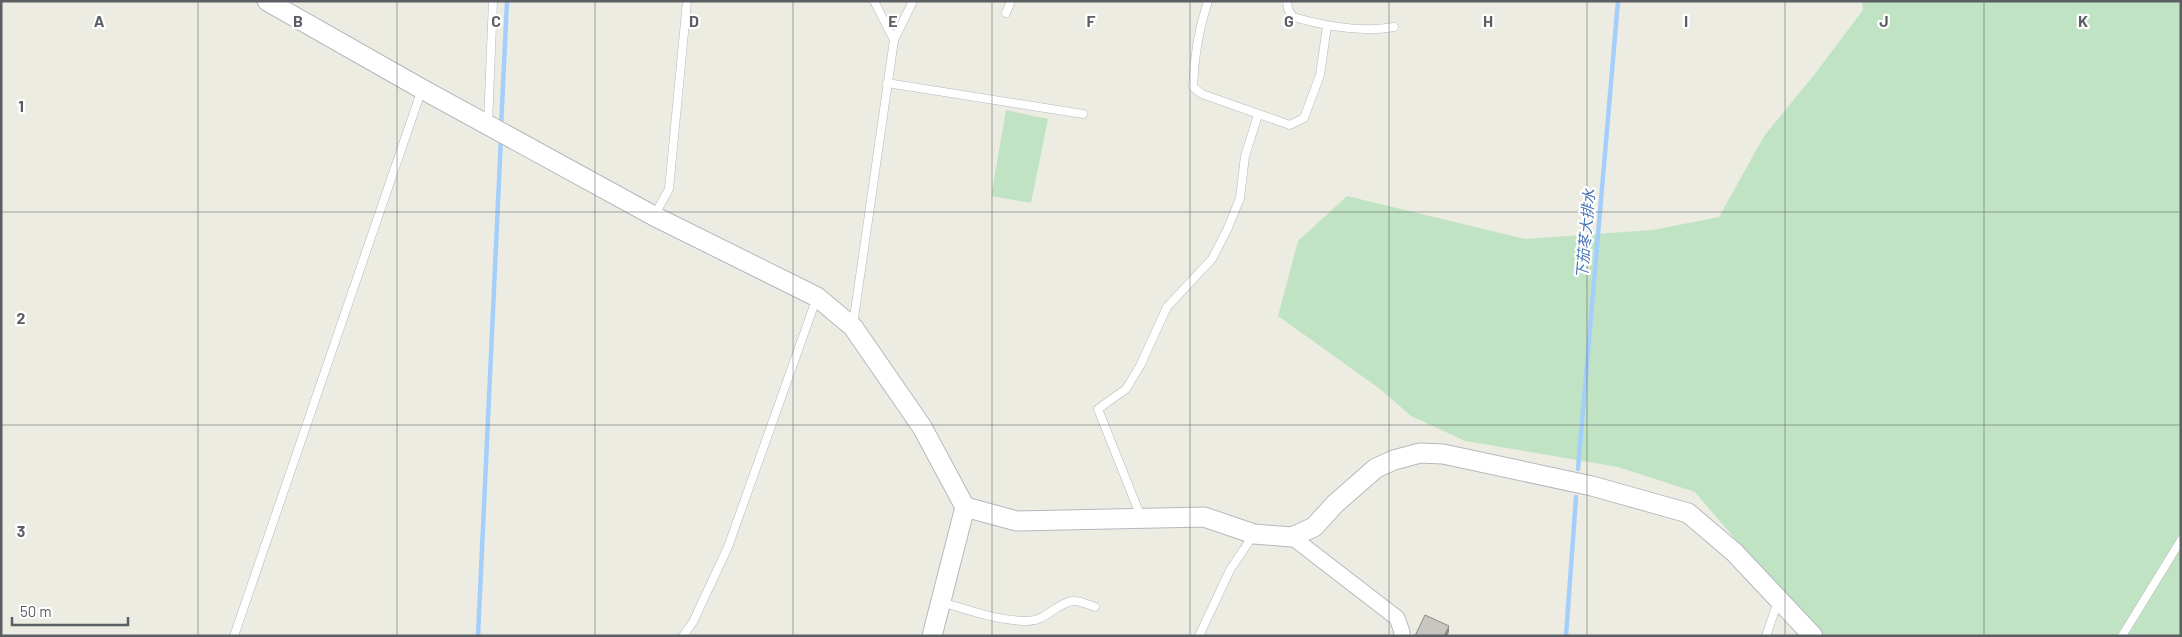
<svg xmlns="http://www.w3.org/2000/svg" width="2182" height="637" font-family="Barlow,'Noto Sans TC',sans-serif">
  <rect width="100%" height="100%" fill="#edece3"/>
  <g fill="#c0e4c3">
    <path d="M1862 1H2181V636H1818L1695 492 1618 467 1465 441 1411 416 1380 389 1278 316 1298 241 1347 196 1525 239 1653 230 1719 217 1764 136 1814 75 1863 10Z"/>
    <path d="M1006 110 1048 119 1031 203 991 196Z"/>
  </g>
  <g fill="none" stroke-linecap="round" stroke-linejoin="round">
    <g stroke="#a5cffb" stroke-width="4.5">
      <path d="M501 127 507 1"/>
      <path d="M1578 469 1618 1"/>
      <path d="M478 636 501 137"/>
      <path d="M1566 636 1576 497"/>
    </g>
    <defs>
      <g id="service">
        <path d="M874 1 894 40"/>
        <path d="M1208 1C1198 31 1194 56 1193 87L1202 94 1290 125 1304 118 1320 75 1327 26"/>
        <path d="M1287 1 1288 9 1293 17C1325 26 1361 33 1394 27"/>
        <path d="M1006 13 1011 1"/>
        <path d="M887 83 1083 114"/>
        <path d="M488 123 493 1"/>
        <path d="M654 216 669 189 687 1"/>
        <path d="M853 325 894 40 913 1"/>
        <path d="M1141 517 1098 409 1126 389 1140 366 1167 307 1212 259 1227 230 1240 198 1245 156 1258 115"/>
        <path d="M941 602C969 610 998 621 1028 621 1046 621 1056 603 1073 601 1079 600 1089 605 1095 607"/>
        <path d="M234 636 422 89"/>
        <path d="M683 636 693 622 728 547 817 297"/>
        <path d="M1199 636 1230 570 1254 534"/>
        <path d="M1766 636 1778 601"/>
        <path d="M2122 636 2181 540"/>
      </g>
      <path id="minor" d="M1292 537 1397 618 1402 632 1401 636"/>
      <g id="tertiary">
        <path d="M267 1 422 89 654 216 817 297 853 327 922 427 965 507 932 636"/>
        <path d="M965 507 1017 521 1204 517 1254 534 1292 537 1314 527 1335 504 1376 468 1394 460 1420 453 1443 454 1592 486 1688 513 1734 552 1813 636"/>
      </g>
    </defs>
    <use href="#service" stroke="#b5b8bd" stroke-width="9"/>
    <use href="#minor" stroke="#b5b8bd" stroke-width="17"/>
    <use href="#tertiary" stroke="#b5b8bd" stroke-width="21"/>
    <use href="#service" stroke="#fff" stroke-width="8"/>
    <use href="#minor" stroke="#fff" stroke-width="15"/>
    <use href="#tertiary" stroke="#fff" stroke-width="19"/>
  </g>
  <path fill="#8c8b86" d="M1449 626V632L1447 636H1444Z"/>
  <path fill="#c8c6c0" stroke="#8c8b86" d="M1425 615 1449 626 1444 636H1415Z"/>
  <path fill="none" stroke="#5b5e63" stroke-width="1" stroke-opacity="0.55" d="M198 1V636M397 1V636M595 1V636M793 1V636M992 1V636M1190 1V636M1389 1V636M1587 1V636M1785 1V636M1984 1V636M1 212H2181M1 425H2181"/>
  <g text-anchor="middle" stroke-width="4.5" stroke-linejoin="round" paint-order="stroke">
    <g font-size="15" font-style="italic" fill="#4674b4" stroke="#fff">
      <text transform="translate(1586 234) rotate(-85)" y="5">下茄苳大排水</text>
    </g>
  </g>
  <g font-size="16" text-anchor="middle" font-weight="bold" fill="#5b5e63" stroke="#fff" stroke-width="4.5" stroke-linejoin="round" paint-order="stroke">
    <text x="99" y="27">A</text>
    <text x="298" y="27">B</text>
    <text x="496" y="27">C</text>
    <text x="694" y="27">D</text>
    <text x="893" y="27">E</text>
    <text x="1091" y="27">F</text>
    <text x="1289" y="27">G</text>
    <text x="1488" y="27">H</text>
    <text x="1686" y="27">I</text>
    <text x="1884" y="27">J</text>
    <text x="2083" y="27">K</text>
    <text x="21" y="112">1</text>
    <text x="21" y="324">2</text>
    <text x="21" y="537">3</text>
  </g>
  <rect width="2182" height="637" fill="none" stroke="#5b5e63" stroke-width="5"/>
  <path d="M12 617v8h116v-8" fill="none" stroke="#5b5e63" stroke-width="2.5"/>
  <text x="20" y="617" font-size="15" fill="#5b5e63" stroke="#ffffff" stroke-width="4" paint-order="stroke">50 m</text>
</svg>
